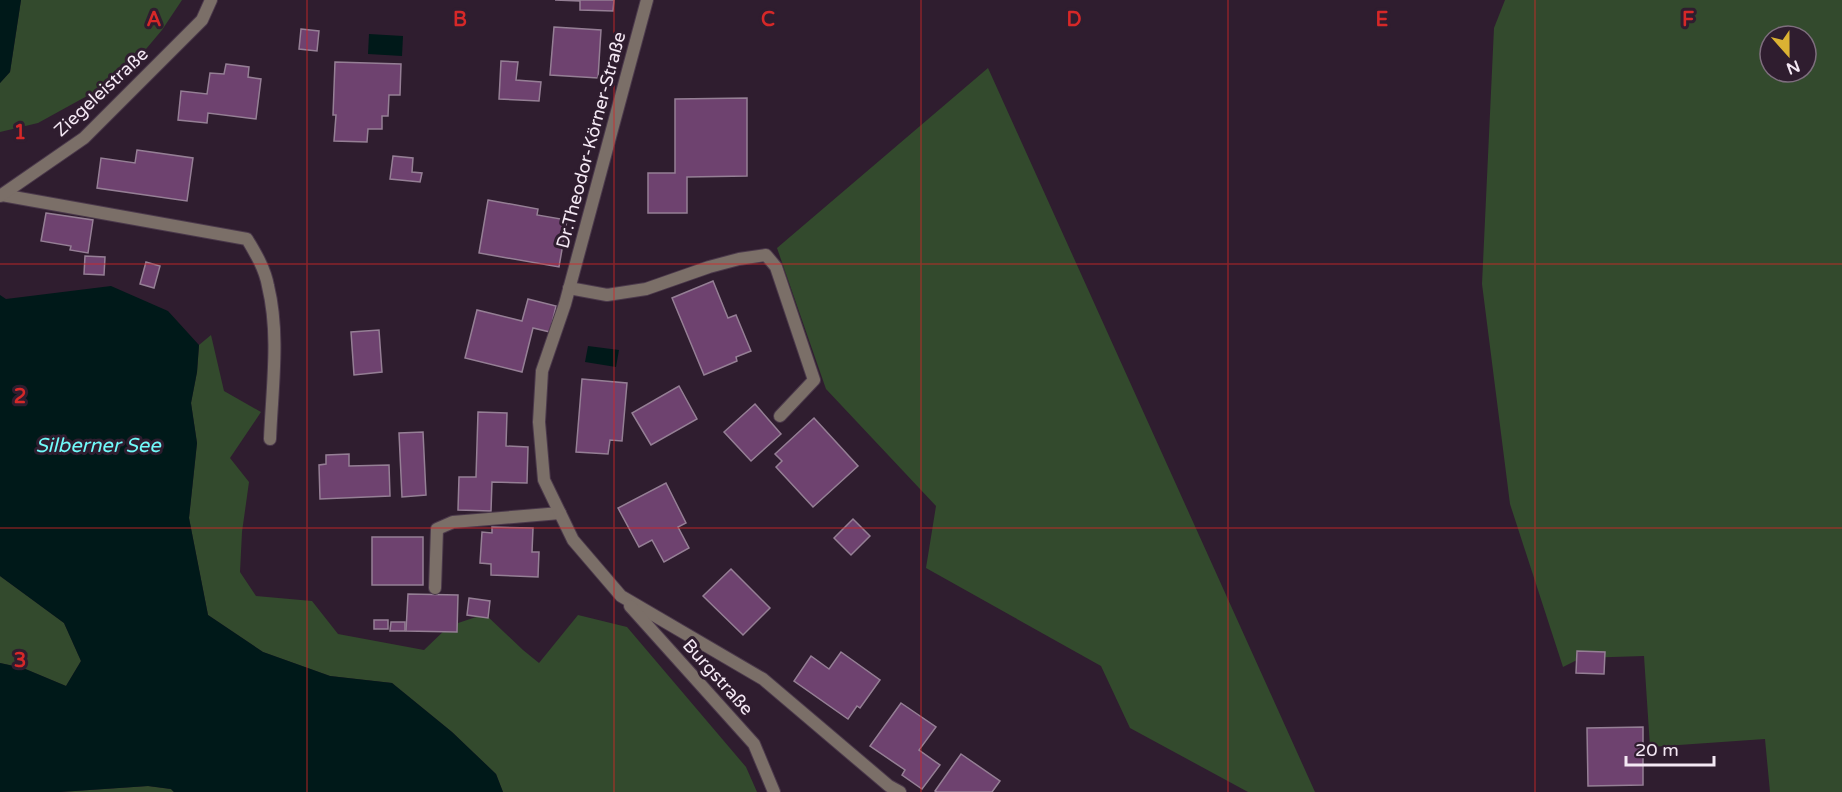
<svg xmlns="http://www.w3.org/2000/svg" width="1842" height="792" font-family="'Varela Round',sans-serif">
  <rect width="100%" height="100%" fill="#2f1d2f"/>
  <g fill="#334a2d" fill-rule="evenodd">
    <path d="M21 0H182L162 30 104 99 87 96 38 123 0 132V83L10 72Z"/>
    <path d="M1505 0H1842V792H1770L1765 739 1650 747 1644 656 1581 658 1563 667 1510 504 1482 284 1494 28ZM1770 36H1806V72H1770Z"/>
    <path d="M988 68 1315 792H1248L1130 728 1101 666 926 568 936 506 826 389 777 248Z"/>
    <path d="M211 335 224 391 261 412 230 458 249 482 242 532 240 572 256 596 312 601 338 634 424 650 449 626 485 614 523 650 539 663 578 615 627 627 746 767 757 792H503L496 774 452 732 392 683 330 676 263 652 208 615 189 518 197 443 191 403 197 372 199 345Z"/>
    <path d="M0 576 64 623 81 661 66 686 23 668 0 663Z"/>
    <path d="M148 786 171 789 174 792H60Z"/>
  </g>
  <g fill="#001919">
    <path d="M0 0H21L10 72 0 83Z"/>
    <path d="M369 34 403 36 402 56 368 54Z"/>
    <path d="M111 286 168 311 199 345 197 372 191 403 197 443 189 518 208 615 263 652 330 676 392 683 452 732 496 774 503 792H174L171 789 148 786 60 792H0V663L23 668 66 686 81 661 64 623 0 576V295L6 299Z"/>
    <path d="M588 346 619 350 616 367 585 362Z"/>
  </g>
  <g fill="#6e426f" stroke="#957f95" stroke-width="1.5">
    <path d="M555 0H614L613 11 580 10V1Z"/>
    <path d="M554 27 601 30 598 78 550 75Z"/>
    <path d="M301 29 319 31 317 51 299 49Z"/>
    <path d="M501 61 518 62 516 80 541 82 539 101 499 99Z"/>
    <path d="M335 62 401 64 400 95H389L388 116H382V129H368L367 142 334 141 336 115H333Z"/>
    <path d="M226 64 249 67 248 77 261 79 256 119 208 113 207 123 178 120 181 91 207 94 210 73 224 74Z"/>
    <path d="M747 98V176L687 177V213H648V173H675V99Z"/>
    <path d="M137 150 193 158 187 201 97 188 101 158 135 163Z"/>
    <path d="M393 156 413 158 412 172 422 173 420 182 390 179Z"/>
    <path d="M488 200 538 209 537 215 567 220 559 267 479 253Z"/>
    <path d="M46 213 93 220 88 253 70 250 71 246 41 241Z"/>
    <path d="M85 256 105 257 104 275 84 274Z"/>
    <path d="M146 262 160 266 154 288 140 284Z"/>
    <path d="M713 281 728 318 736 315 751 351 736 357 737 361 704 375 672 298Z"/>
    <path d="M528 299 556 306 550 332 533 328 522 372 465 358 477 310 522 321Z"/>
    <path d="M379 330 382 372 354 375 351 332Z"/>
    <path d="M582 379 627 383 622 441 610 440 608 454 576 452Z"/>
    <path d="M679 386 697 419 651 445 632 413Z"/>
    <path d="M755 404 781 434 751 461 724 432Z"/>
    <path d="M478 412 507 413 506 446 528 447 527 483 492 482 491 511 458 510 459 477H476Z"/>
    <path d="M814 418 858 466 813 507 776 467 782 461 775 454Z"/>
    <path d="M423 432 426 495 402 497 399 433Z"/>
    <path d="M349 454V466L389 465 390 496 320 499 319 465 326 464V455Z"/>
    <path d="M666 483 686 523 678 527 689 548 664 562 652 540 639 547 618 508Z"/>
    <path d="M853 519 870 536 851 555 834 538Z"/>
    <path d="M492 527 533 528 532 552H539L538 577 491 575V564L480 563 482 532 492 533Z"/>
    <rect x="372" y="537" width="51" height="48"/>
    <path d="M731 569 770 608 743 635 703 596Z"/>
    <path d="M408 594 458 595 457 632 406 631Z"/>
    <path d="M469 598 490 601 488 618 467 615Z"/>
    <rect x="374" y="620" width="14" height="9"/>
    <path d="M391 622H405V631H390Z"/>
    <path d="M1577 651 1605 652 1604 674 1576 673Z"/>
    <path d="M841 652 880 680 860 708 857 706 848 719 794 681 811 656 829 669Z"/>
    <path d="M901 703 936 727 919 750 940 765 922 789 902 775 905 770 870 746Z"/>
    <path d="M1643 727V785L1588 786 1587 728Z"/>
    <path d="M961 754 1000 781 992 792H937L935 791Z"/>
  </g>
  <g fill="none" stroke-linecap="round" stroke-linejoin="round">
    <defs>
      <g id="lane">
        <path d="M569 288 607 295 646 289 709 267 739 259 766 255 776 267 814 380 780 416"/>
        <path d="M435 588 437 529 453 522 560 513"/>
      </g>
      <g id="street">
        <path d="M647 0 565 304 542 371 539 422 544 480 573 540 621 596 763 679 889 786 900 792"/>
        <path d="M2 195 247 239C256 254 265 269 268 286 280 335 272 388 270 439"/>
        <path d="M0 196 84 138 202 20 211 0"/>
        <path d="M630 606 754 744 774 792"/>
      </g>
    </defs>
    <use href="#lane" stroke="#4b394b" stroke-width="14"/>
    <use href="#street" stroke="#4b394b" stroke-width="14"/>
    <use href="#lane" stroke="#7b6f68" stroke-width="12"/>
    <use href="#street" stroke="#7b6f68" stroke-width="12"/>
  </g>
  <path fill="none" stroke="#d62828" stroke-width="1.5" stroke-opacity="0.55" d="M307 0V792M614 0V792M921 0V792M1228 0V792M1535 0V792M0 264H1842M0 528H1842"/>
  <g text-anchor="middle" stroke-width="6" stroke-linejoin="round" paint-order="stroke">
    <g font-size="18" fill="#f4e8f4" stroke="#2f1d2f">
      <text transform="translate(101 92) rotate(-43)" y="6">Ziegeleistraße</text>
      <text transform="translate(591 140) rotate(-75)" y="6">Dr.Theodor-Körner-Straße</text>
      <text transform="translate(718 677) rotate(48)" y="6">Burgstraße</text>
    </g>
    <g font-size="20" font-style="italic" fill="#71fafa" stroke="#2f1d2f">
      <text x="98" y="452">Silberner See</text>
    </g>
  </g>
  <g font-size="20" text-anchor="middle" font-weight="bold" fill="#d62828" stroke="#2f1d2f" stroke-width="6" stroke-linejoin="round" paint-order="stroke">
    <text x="154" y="26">A</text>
    <text x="460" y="26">B</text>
    <text x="768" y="26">C</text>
    <text x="1074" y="26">D</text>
    <text x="1382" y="26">E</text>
    <text x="1688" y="26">F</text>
    <text x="20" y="139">1</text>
    <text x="20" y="403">2</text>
    <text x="20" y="667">3</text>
  </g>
  <g transform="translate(1788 54) rotate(159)"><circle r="28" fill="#2f1d2f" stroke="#7e6e7e" stroke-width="1.5"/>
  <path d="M0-4.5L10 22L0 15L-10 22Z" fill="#dbb233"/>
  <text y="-9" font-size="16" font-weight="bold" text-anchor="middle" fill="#f4e8f4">N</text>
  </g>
  <path d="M1626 756v9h88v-9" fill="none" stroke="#f4e8f4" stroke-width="3"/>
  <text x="1635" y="756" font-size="18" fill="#f4e8f4" stroke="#2f1d2f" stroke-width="4.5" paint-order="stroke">20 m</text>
</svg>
